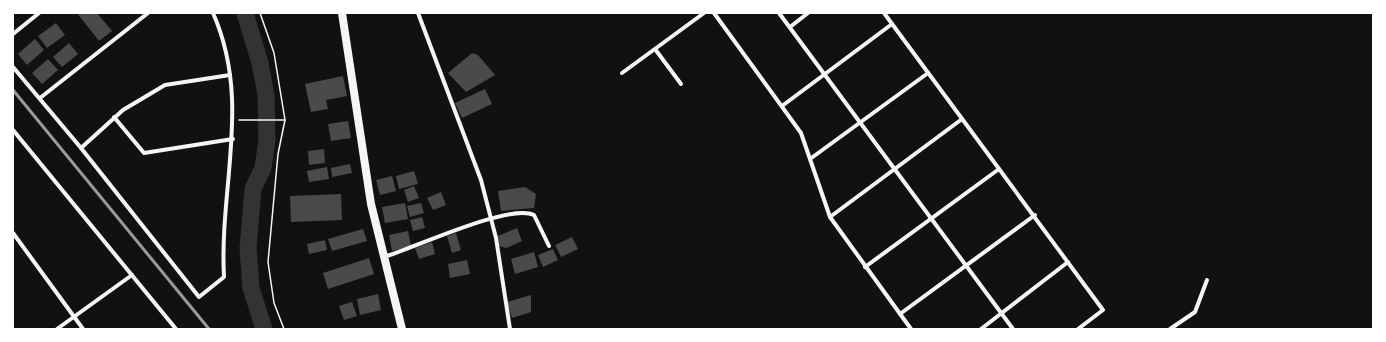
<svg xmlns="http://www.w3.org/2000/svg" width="1386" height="342" font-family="Rubik,sans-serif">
  <rect width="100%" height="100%" fill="#111"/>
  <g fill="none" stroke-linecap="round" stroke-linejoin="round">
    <path stroke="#333" stroke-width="17" d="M245 13 260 63 266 95 267 140 263 168 253 189 248 248 251 288 264 329"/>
  </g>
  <g fill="#4a4a4a">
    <path d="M77 13H97L112 31 99 41Z"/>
    <path d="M56 23 65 35 47 48 38 36Z"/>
    <path d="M35 39 44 50 27 65 18 54Z"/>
    <path d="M69 43 78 54 62 67 53 57Z"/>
    <path d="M472 53 478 55 495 75 466 92 448 73Z"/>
    <path d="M48 59 58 70 42 84 32 73Z"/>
    <path d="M343 76 347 96 326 100 328 109 311 112 305 84Z"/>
    <path d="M485 89 492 104 462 118 455 103Z"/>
    <path d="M348 121 351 138 331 141 328 124Z"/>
    <path d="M324 149 325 163 309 165 308 151Z"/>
    <path d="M350 164 352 173 332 177 331 168Z"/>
    <path d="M327 167 329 179 309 182 307 171Z"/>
    <path d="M414 171 418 184 399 189 396 176Z"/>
    <path d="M392 176 396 191 380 195 376 180Z"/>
    <path d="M414 186 419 198 408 202 404 190Z"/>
    <path d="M525 187 536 194 534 208 501 211 498 191Z"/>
    <path d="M441 192 446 205 433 210 427 198Z"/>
    <path d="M341 194 342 220 291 222 290 196Z"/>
    <path d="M405 203 408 219 385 223 382 207Z"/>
    <path d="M421 203 424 213 410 217 407 206Z"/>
    <path d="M422 217 425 228 413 231 410 220Z"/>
    <path d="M517 228 522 241 506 248 499 246 498 236Z"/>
    <path d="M363 229 367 241 332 251 328 239Z"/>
    <path d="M408 231 411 246 392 251 389 235Z"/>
    <path d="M456 233 461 250 452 253 447 236Z"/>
    <path d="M572 237 578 249 561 257 555 245Z"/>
    <path d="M325 240 327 250 309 254 307 244Z"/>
    <path d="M432 242 435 254 419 259 415 248Z"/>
    <path d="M553 249 558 260 543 267 538 255Z"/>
    <path d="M534 252 538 267 515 274 511 259Z"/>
    <path d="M369 258 374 274 328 289 323 273Z"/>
    <path d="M467 260 470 274 450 278 448 264Z"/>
    <path d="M378 294 381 310 360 315 357 299Z"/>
    <path d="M531 295V312L512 318 507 302Z"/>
    <path d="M352 302 357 316 344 320 339 306Z"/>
  </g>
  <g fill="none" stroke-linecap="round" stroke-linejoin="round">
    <g stroke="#f5f5f5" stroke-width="1.5">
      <path d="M260 13 274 53 285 120 278 154 268 262 274 303 284 329"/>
      <path d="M239 120H285"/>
    </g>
    <g stroke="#f5f5f5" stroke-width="4">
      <path d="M418 13 481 180 496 238 510 329"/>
      <path d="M714 13 801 133 830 217 911 329"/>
      <path d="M779 13 1013 329"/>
      <path d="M884 13 1103 310 1078 329"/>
      <path d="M790 27 808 13"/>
      <path d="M13 34 39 13"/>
      <path d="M655 49 681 84"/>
      <path d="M13 67 81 148 199 297 224 277C219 186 252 101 213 13"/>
      <path d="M622 73 704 13"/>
      <path d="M40 98 148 13"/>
      <path d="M782 106 892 24"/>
      <path d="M114 117 144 153 233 139"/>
      <path d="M13 130 176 329"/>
      <path d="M81 148 123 110 165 85 230 75"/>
      <path d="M810 159 928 73"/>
      <path d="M830 217 962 119"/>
      <path d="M13 233 83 329"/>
      <path d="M384 257C414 248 509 203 534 215L549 246"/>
      <path d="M865 267 999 169"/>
      <path d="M900 314 1035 215"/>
      <path d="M57 329 132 275"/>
      <path d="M981 329 1068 262"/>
      <path d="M1170 329 1195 312 1207 280"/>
    </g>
    <path stroke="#f5f5f5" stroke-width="8" d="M342 13 371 204 402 329"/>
    <path stroke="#9a9a9a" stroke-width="3" d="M13 90 209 329"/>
  </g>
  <rect width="1386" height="342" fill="none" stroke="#ffffff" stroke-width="28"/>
</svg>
